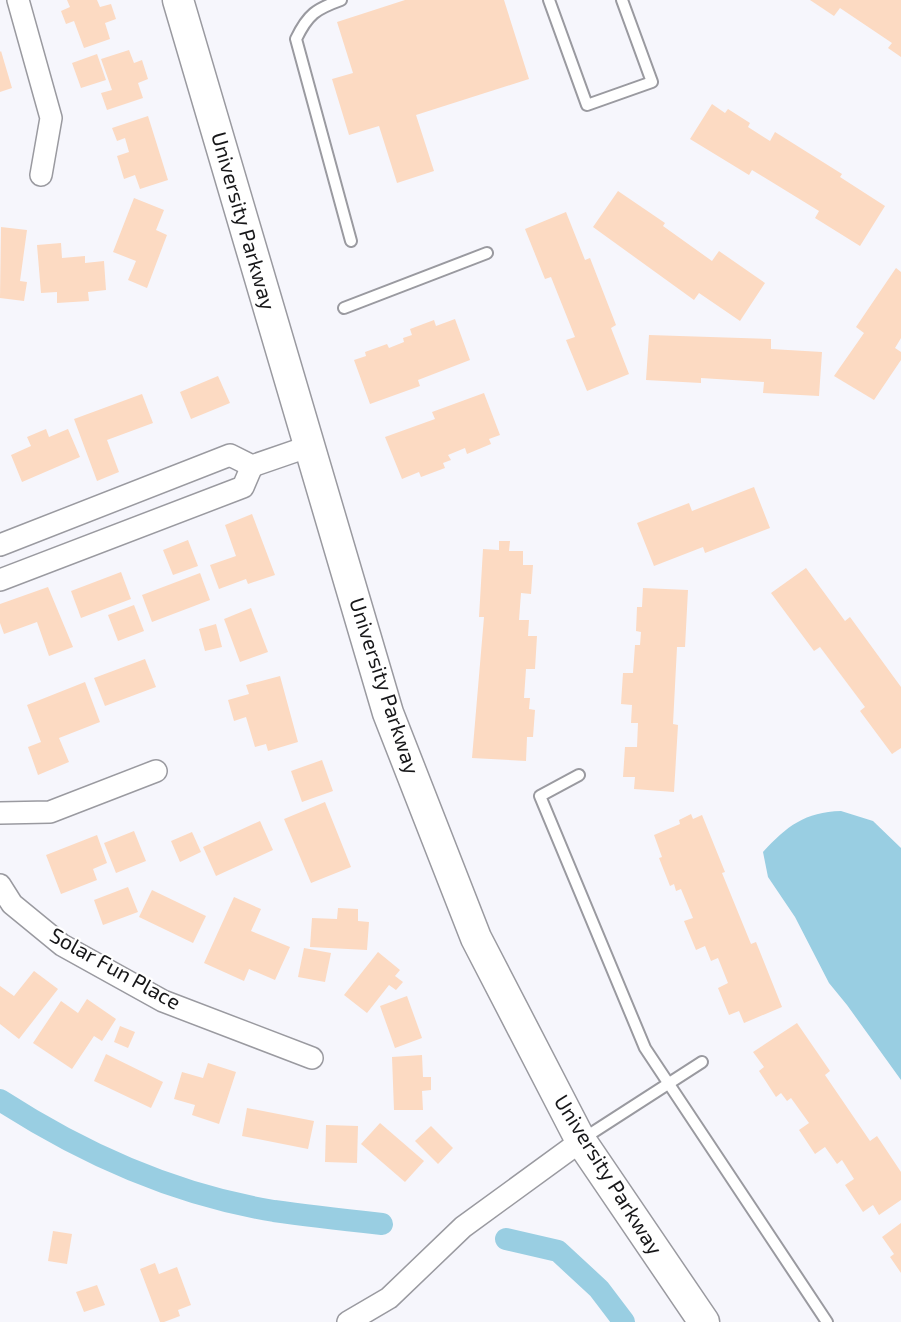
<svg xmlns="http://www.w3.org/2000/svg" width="901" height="1322" font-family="'Exo 2',sans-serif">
  <rect width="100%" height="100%" fill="#f6f6fc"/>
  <path fill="#99cee2" d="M841 811 873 821 901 848V1080L847 1005 829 983 795 917 768 877 763 852C787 826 805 812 841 811Z"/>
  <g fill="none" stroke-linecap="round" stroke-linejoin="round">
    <g stroke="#99cee2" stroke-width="22">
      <path d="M0 1100C82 1153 176 1195 274 1211 310 1216 346 1220 382 1224"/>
      <path d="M506 1239 558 1251 599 1289 624 1322"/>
    </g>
  </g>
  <g fill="#fcdac2">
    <path d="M67 0H97L100 7 111 4 116 19 105 23 110 39 84 48 74 21 66 24 61 11 70 7Z"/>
    <path d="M405 0H504L529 79 416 115 434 171 397 183 379 126 349 135 332 79 353 73 337 22Z"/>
    <path d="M810 0H901V57L888 48 892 43 840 8 834 16Z"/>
    <path d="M129 50 134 63 142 60 148 79 138 83 143 98 107 110 101 93 112 90 101 59Z"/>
    <path d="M1 51 12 88 0 92V52Z"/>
    <path d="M97 54 106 80 81 88 72 63Z"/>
    <path d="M712 104 725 113 728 109 750 123 748 127 770 141 775 132 842 174 840 177 885 206 860 246 815 218 819 211 752 170 749 175 690 139Z"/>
    <path d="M148 116 168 180 140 189 135 175 124 179 117 156 129 152 125 138 117 141 112 128Z"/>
    <path d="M618 191 665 223 663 226 712 261 719 251 765 283 740 321 699 293 694 300 593 227Z"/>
    <path d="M134 198 164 210 156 230 167 235 147 288 128 280 136 261 113 252Z"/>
    <path d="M566 212 585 260 590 258 616 325 611 328 629 374 587 391 566 340 575 337 551 277 545 279 525 229Z"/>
    <path d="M1 227 27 230 20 281 27 282 24 301 0 298Z"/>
    <path d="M61 243 62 258 85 256V263L104 261 106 290 88 292 89 301 57 303V292L41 293 37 245Z"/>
    <path d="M896 268 901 272V338L895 348 901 352V360L874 400 834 376 864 333 856 327Z"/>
    <path d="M455 319 470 360 418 380 420 386 370 404 354 360 366 356 365 352 387 344 389 348 404 342 403 338 412 335 410 329 434 320 436 326Z"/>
    <path d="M649 335 771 339V349L822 352 819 396 763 393 764 382 701 378V383L646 380Z"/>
    <path d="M218 376 230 403 191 419 180 392Z"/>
    <path d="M484 393 500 435 489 439 491 444 467 454 465 448 448 455 451 460 443 463 445 468 421 477 419 472 402 479 385 437 435 419 432 412Z"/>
    <path d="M142 394 153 423 107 440 119 472 97 481 74 419Z"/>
    <path d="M46 429 49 437 68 429 80 457 22 482 11 455 31 446 27 437Z"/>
    <path d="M754 487 770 528 705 553 703 547 654 566 637 523 689 503 692 511Z"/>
    <path d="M252 514 275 575 248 584 246 579 219 589 210 565 236 556 225 525Z"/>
    <path d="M188 540 198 566 173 575 163 550Z"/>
    <path d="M499 541H510L509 551H523V565H533L531 594 521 593 519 620H529L528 636H537L535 669H526L524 698H530L529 709 535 710 533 737H527L526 761 472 758 484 617H479L483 549 499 550Z"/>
    <path d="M806 568 845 621 850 617 901 687V748L892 754 860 711 865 707 820 647 814 651 771 593Z"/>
    <path d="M121 572 131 599 81 618 71 591Z"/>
    <path d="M200 573 210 600 152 622 142 595Z"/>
    <path d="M48 587 73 647 49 656 37 622 4 634 0 623V604Z"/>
    <path d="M643 588 688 590 685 647H677L673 724 678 725 674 792 634 789 635 777H623L625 747H637L638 723H631L632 705 621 704 623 673H633L635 645H640L641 632 636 631 637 607H642Z"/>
    <path d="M134 605 144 631 118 641 108 615Z"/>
    <path d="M251 608 268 652 240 662 224 619Z"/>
    <path d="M216 624 222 647 205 651 199 629Z"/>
    <path d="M145 659 156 687 105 706 94 678Z"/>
    <path d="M280 676 298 742 268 751 266 744 255 747 246 717 234 721 228 700 249 694 246 685Z"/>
    <path d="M85 682 100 722 59 738 69 762 38 775 28 747 41 742 27 705Z"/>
    <path d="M322 760 333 791 302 802 291 771Z"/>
    <path d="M325 802 351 867 311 883 284 819Z"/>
    <path d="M691 814 693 819 702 815 725 872 722 873 751 944 756 942 782 1007 744 1023 739 1011 729 1015 718 988 728 983 718 958 711 961 705 946 696 950 684 921 693 918 681 889 676 891 674 884 670 886 659 858 662 857 654 835 680 824 679 820Z"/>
    <path d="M260 821 273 850 216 876 203 847Z"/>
    <path d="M134 831 146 861 116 873 104 843Z"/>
    <path d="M192 832 201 852 180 862 171 841Z"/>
    <path d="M97 835 107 863 93 869 97 880 61 894 46 855Z"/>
    <path d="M128 887 138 912 103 925 94 900Z"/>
    <path d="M152 890 206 916 193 943 139 917Z"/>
    <path d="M234 897 261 909 251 931 290 947 275 980 249 969 244 981 204 963Z"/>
    <path d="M338 908 358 909V921L369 922 367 950 310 947 312 918 337 919Z"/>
    <path d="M304 948 331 953 325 982 298 977Z"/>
    <path d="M378 952 400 970 395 976 403 982 396 990 389 985 367 1013 344 995Z"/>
    <path d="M34 971 58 989 19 1039 0 1024V986L14 996Z"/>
    <path d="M407 996 422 1038 395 1048 380 1006Z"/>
    <path d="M87 999 116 1019 102 1041 94 1036 72 1069 33 1043 61 1001 78 1013Z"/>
    <path d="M797 1023 830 1071 825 1075 870 1141 877 1136 901 1172V1200L879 1215 873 1205 863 1212 845 1185 854 1179 842 1160 837 1164 825 1147 815 1154 799 1130 809 1123 791 1098 787 1101 781 1093 776 1097 759 1071 764 1067 753 1052Z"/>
    <path d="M120 1026 135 1032 128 1048 114 1042Z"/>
    <path d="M106 1054 163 1082 151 1108 94 1081Z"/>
    <path d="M422 1055 423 1077H431V1090L422 1091 423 1110H394L392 1057Z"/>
    <path d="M208 1063 236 1072 219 1124 192 1115 195 1105 174 1099 182 1072 203 1078Z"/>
    <path d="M247 1108 314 1121 308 1149 242 1136Z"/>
    <path d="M380 1123 424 1161 405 1182 361 1144Z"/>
    <path d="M326 1125 358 1126 357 1163 325 1162Z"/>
    <path d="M431 1126 453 1148 438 1164 415 1141Z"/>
    <path d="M901 1223V1273L890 1257 894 1254 882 1237Z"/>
    <path d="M53 1231 72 1234 67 1264 48 1261Z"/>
    <path d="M155 1263 159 1274 177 1267 191 1305 178 1310 180 1316 164 1322H160L140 1269Z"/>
    <path d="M97 1285 105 1305 84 1312 76 1292Z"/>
  </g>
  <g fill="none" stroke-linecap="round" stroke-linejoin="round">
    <defs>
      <g id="lane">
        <path d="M341 0C316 9 308 14 296 39L351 241"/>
        <path d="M549 0 587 105 652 82 622 0"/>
        <path d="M344 308 487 253"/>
        <path d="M579 775 540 796 645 1048 827 1322"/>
        <path d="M581 1140 702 1062"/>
      </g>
      <g id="street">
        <path d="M18 0 51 118 41 175"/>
        <path d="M0 545 230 455 252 466 310 446"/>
        <path d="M0 580 243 487 252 466"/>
        <path d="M0 813 50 812 156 771"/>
        <path d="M0 885 12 904 62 945 163 1001 312 1058"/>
        <path d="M348 1322 389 1298 463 1227 581 1141"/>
      </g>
      <path id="secondary" d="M178 0 388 713 476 938 581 1141 704 1322"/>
    </defs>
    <use href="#lane" stroke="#9a9aa0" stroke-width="14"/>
    <use href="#street" stroke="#9a9aa0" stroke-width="24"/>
    <use href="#secondary" stroke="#9a9aa0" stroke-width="33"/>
    <use href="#lane" stroke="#fff" stroke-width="10"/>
    <use href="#street" stroke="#fff" stroke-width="21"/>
    <use href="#secondary" stroke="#fff" stroke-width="30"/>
  </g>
  <g text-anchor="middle" stroke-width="4.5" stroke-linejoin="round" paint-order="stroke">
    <g font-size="21" fill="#171719" stroke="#fff">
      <text transform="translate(243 221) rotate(74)" y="7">University Parkway</text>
      <text transform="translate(384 686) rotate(72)" y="7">University Parkway</text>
      <text transform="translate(115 969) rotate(29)" y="7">Solar Fun Place</text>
      <text transform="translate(608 1175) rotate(58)" y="7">University Parkway</text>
    </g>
  </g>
</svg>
